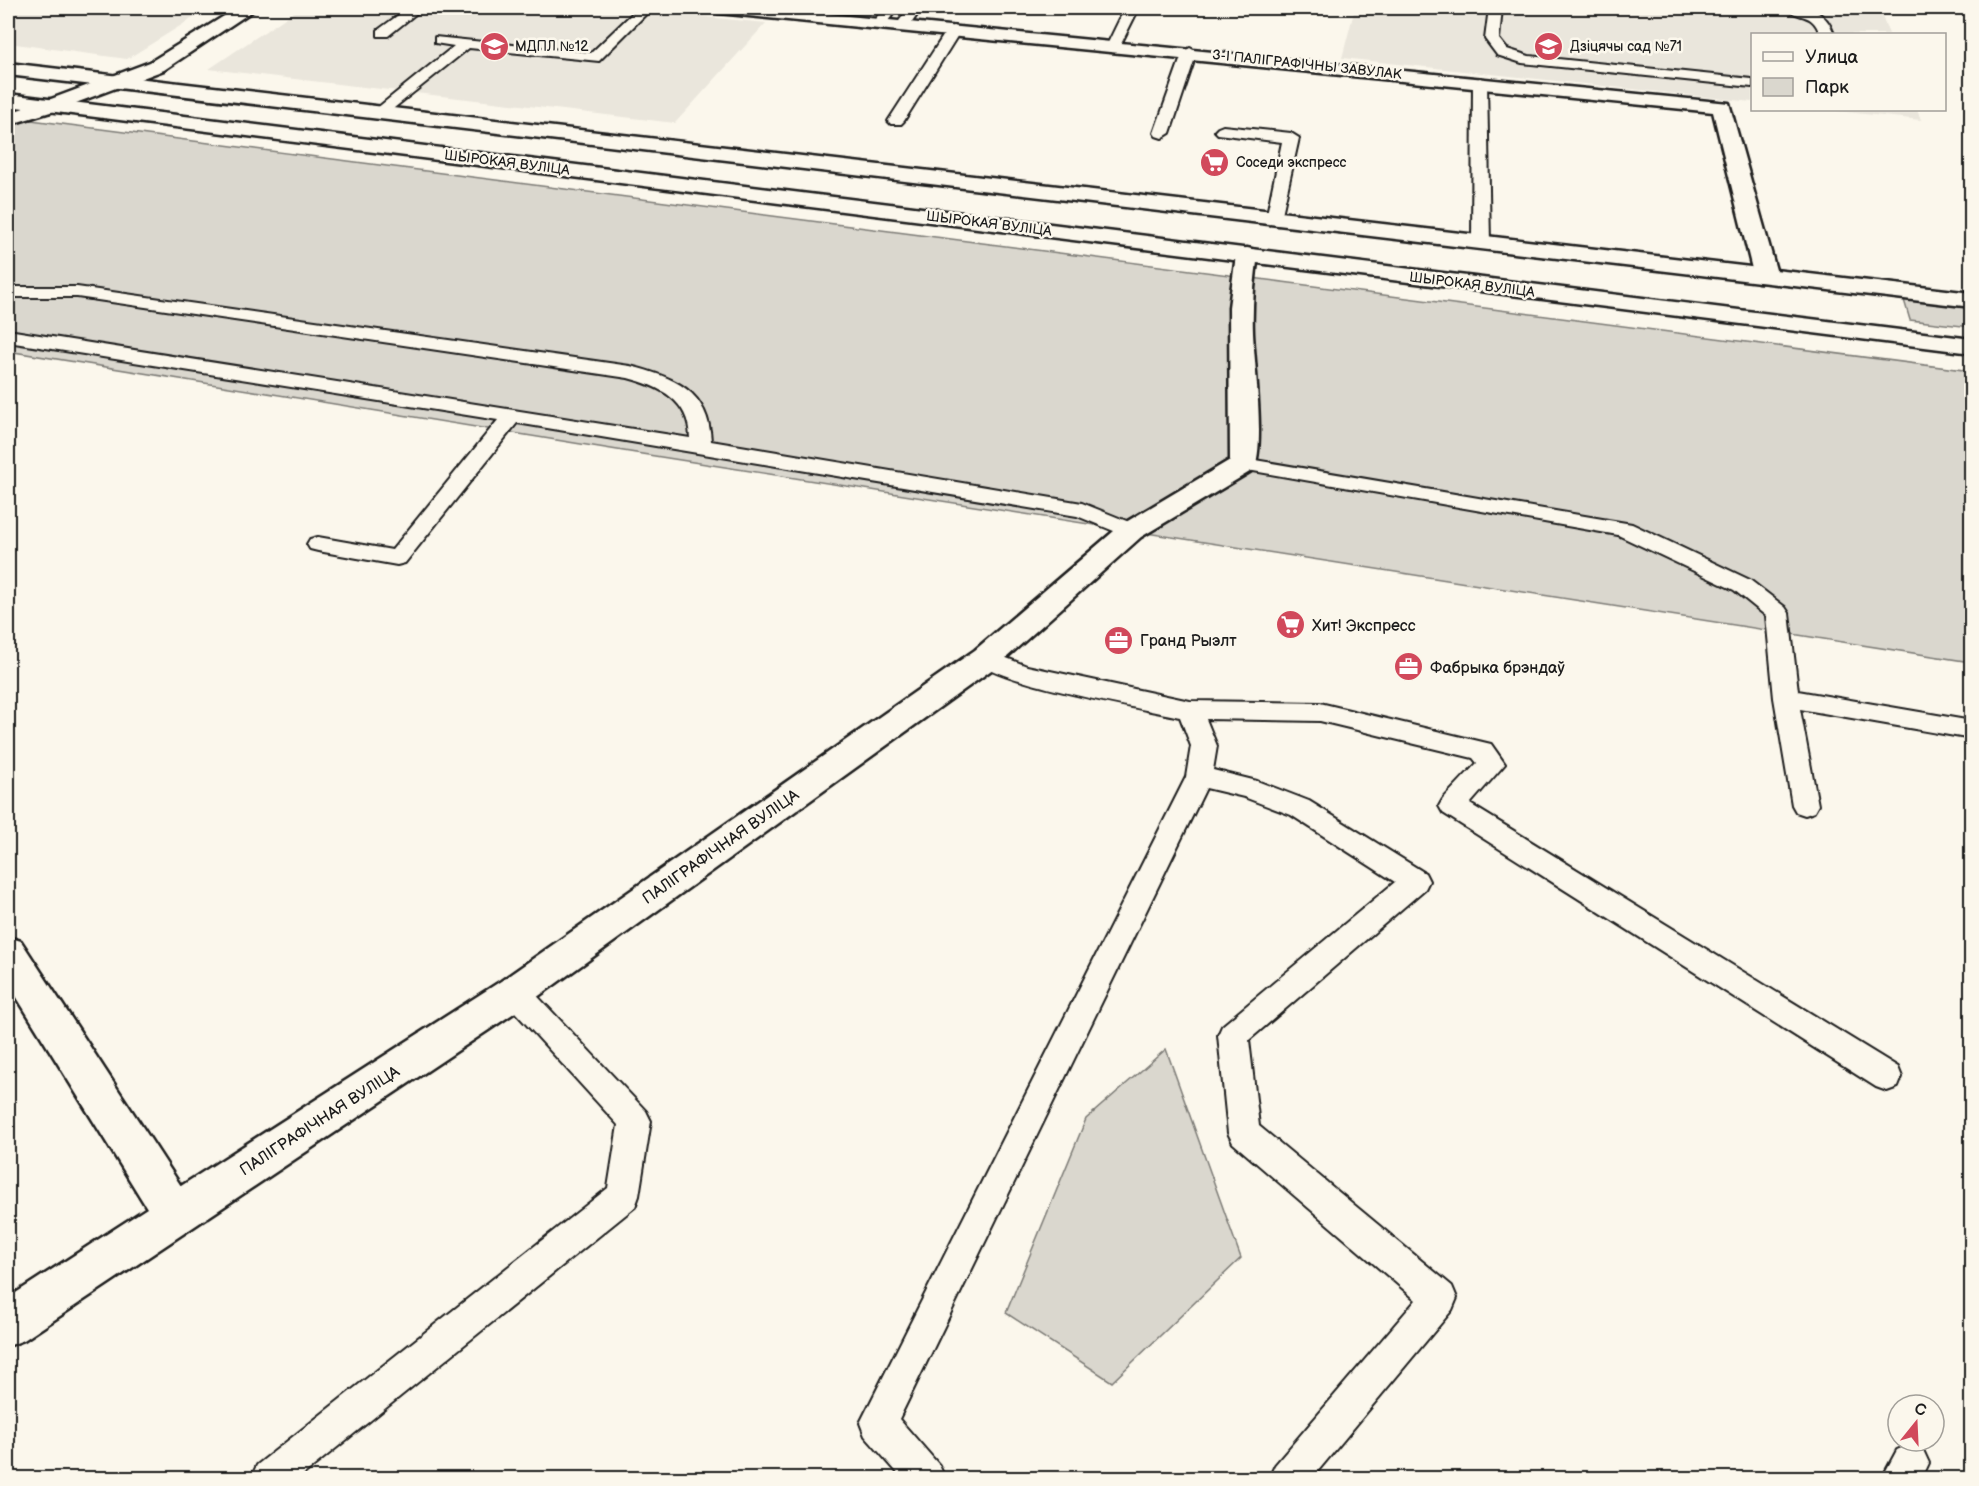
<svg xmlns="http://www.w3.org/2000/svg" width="1979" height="1486" font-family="'Balsamiq Sans',sans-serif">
  <rect width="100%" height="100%" fill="#fbf7ec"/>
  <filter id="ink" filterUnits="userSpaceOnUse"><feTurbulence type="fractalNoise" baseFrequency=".0167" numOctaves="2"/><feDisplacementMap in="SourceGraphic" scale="12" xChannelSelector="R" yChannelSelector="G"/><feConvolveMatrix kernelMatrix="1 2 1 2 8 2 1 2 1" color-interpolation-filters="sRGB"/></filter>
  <g filter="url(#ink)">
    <g fill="#eae6dc">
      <path d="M8 8H209L127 59 8 43Z"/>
      <path d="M300 8H615L766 23 675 123 209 69Z"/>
      <path d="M1355 8H1879L1889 34H1752V102L1342 58Z"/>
      <path d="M1827 110H1917L1921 120Z"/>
    </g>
    <g fill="#dad7ce" stroke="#7b7a75" stroke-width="1.5">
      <path d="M8 117 1971 371V662L642 454 8 351Z"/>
      <path d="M1904 300 1971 308V327L1910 320Z"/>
      <path d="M1166 1049 1241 1258 1112 1382 1006 1313 1086 1119Z"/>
    </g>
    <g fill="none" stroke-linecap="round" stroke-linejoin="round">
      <defs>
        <g id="service">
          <path d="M408 8H423L388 36H378V30Z"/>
          <path d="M638 8H652L599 61 469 48 384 116 379 118 371 113 454 46 435 43V37L591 53Z"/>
          <path d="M884 8H898L884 26H874L872 23Z"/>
          <path d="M909 8H922L908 28H898L896 25Z"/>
          <path d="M1125 8H1139L1119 48H1109L1107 45Z"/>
          <path d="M1489 8H1502L1499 39 1507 49 1529 56 1752 79V87L1522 63 1497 55 1485 39Z"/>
          <path d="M1785 8C1808 6 1826 10 1834 34H1820C1812 11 1799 20 1785 8Z"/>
          <path d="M954 26 961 30 904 121 901 124H891L888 121 947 30Z"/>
          <path d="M1190 48 1197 52 1170 133 1162 138 1156 136 1154 133 1183 52Z"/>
          <path d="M1480 78 1487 82 1490 244 1481 249 1472 244 1473 82Z"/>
          <path d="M1223 126 1291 133 1299 138 1280 223H1268L1266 219 1282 142 1218 134 1215 131 1218 128Z"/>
          <path d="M8 287H77L630 366C674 377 709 391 711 441L1082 503 1139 526 1142 531 1139 536 1131 538 1077 516 517 423 405 563 397 565 318 551 310 549 307 544 310 539 318 537 392 550 498 420 8 342V330L690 438C689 400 661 387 628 378L77 297H8Z"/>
          <path d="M1243 458 1632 524 1750 580 1785 607 1789 613 1798 691 1972 721V739L1800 709 1818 805 1814 812 1805 815 1796 812 1792 805 1774 698 1766 616 1734 590 1618 535 1236 468 1233 464 1236 460Z"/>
          <path d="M986 650 1027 666 1190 701 1320 703 1491 744 1505 764 1470 804 1898 1067 1902 1077 1898 1087 1887 1091 1876 1087 1443 813 1439 806 1443 799 1477 763 1473 758 1320 721 1206 719 1217 746 1213 770 1257 781 1309 801 1425 873 1429 881 1425 889 1249 1040 1259 1126 1452 1286 1457 1298 1452 1310 1312 1478H1269L1275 1465 1416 1300 1233 1143 1228 1133 1218 1035 1222 1026 1395 882 1291 815 1244 797 1206 788 899 1419 939 1465 945 1478H902L865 1436 860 1423 1186 777 1191 746 1180 717C1145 709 989 682 974 658L977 652Z"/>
          <path d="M515 979 525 983 646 1111 651 1121 639 1196 635 1207 299 1478H251L257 1465 608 1188 618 1125 505 1001 500 992 505 983Z"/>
          <path d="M1910 1444 1923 1450 1929 1463 1922 1478H1882L1897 1450Z"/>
        </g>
        <g id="minor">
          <path d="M709 8H767L1729 103 1778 277 1774 282H1758L1754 277 1713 112 718 13Z"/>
          <path d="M50 100 60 106 57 110 8 125V113Z"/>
          <path d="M1247 248 1255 250 1258 255C1254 281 1252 307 1253 333 1254 360 1266 451 1253 470L1141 537 997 666 529 1003 24 1340 8 1346V1298L147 1208 8 983V937L21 941 181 1186 501 981 975 650 1121 525 1230 460 1229 307 1236 255 1239 250Z"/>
        </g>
        <path id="tertiary" d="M237 8H257L164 70 57 110 50 112 40 106 43 102 150 62Z"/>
        <g id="secondary">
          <path d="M8 63 1972 293V307L8 75Z"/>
          <path d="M8 94 1972 339V353L8 106Z"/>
        </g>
      </defs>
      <use href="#service" stroke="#1c1c1c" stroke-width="4"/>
      <use href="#minor" stroke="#1c1c1c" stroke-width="5"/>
      <use href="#tertiary" stroke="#1c1c1c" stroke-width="5"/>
      <use href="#secondary" stroke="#1c1c1c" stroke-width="5"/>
      <use href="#service" fill="#fbf7ec" fill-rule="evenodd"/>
      <use href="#minor" fill="#fbf7ec" fill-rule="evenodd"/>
      <use href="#tertiary" fill="#fbf7ec" fill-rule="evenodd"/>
      <use href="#secondary" fill="#fbf7ec" fill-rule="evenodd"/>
    </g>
  </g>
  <defs>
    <symbol id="university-disc" viewBox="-11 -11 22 22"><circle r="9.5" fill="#d1495b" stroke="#fbf7ec"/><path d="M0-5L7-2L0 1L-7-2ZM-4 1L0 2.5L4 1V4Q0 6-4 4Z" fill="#fff"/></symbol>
    <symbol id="school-disc" viewBox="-11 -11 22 22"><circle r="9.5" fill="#d1495b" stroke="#fbf7ec"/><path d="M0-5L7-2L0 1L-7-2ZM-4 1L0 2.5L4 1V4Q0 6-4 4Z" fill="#fff"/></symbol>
    <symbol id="supermarket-disc" viewBox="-11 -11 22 22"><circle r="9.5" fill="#d1495b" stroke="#fbf7ec"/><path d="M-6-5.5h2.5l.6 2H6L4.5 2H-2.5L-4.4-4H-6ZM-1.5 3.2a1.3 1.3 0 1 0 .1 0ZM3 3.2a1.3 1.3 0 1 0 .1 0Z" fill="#fff"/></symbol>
    <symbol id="office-disc" viewBox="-11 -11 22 22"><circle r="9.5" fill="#d1495b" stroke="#fbf7ec"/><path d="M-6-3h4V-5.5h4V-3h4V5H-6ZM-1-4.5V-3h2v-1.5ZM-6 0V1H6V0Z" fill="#fff"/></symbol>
  </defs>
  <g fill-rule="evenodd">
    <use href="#university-disc" x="478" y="30" width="33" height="33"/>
    <use href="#school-disc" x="1532" y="30" width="33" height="33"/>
    <use href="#supermarket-disc" x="1198" y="146" width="33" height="33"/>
    <use href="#supermarket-disc" x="1274" y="608" width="33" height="33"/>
    <use href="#office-disc" x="1102" y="624" width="33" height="33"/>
    <use href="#office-disc" x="1392" y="650" width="33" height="33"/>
  </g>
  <g text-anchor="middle" stroke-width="5" stroke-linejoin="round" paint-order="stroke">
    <g font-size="14" fill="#1c1c1c" stroke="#fbf7ec" text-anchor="start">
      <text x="515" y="51">МДПЛ №12</text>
      <text x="1570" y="51">Дзіцячы сад №71</text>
      <text x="1236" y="167">Соседи экспресс</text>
    </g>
    <g font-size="14" fill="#1c1c1c" stroke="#fbf7ec">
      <text transform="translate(1307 64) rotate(6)" y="5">3-І ПАЛІГРАФІЧНЫ ЗАВУЛАК</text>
      <text transform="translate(507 162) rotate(7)" y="5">ШЫРОКАЯ ВУЛІЦА</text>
      <text transform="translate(989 223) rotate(7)" y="5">ШЫРОКАЯ ВУЛІЦА</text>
      <text transform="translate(1472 284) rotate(7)" y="5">ШЫРОКАЯ ВУЛІЦА</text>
    </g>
    <g font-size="16" fill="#1c1c1c" stroke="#fbf7ec" text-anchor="start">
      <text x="1312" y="631">Хит! Экспресс</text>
      <text x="1140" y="646">Гранд Рыэлт</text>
      <text x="1430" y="673">Фабрыка брэндаў</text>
    </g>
    <g font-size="16" fill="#1c1c1c" stroke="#fbf7ec">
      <text transform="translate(720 846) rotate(-35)" y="6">ПАЛІГРАФІЧНАЯ ВУЛІЦА</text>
      <text transform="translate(319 1120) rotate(-33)" y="6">ПАЛІГРАФІЧНАЯ ВУЛІЦА</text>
    </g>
  </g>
  <rect width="1979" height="1486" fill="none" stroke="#fbf7ec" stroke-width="30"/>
  <rect x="15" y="15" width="1949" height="1456" fill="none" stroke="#1c1c1c" stroke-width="2" filter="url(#ink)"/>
  <rect x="1751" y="33" width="195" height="78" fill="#fbf7ec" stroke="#a29f99" stroke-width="1.5"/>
  <rect x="1763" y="52" width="30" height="9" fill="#fbf7ec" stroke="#a29f99" stroke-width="1.5"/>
  <text x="1805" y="63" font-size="18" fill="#1c1c1c">Улица</text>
  <rect x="1763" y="78" width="30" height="18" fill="#dad7ce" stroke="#a29f99" stroke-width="1.5"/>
  <text x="1805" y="93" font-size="18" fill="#1c1c1c">Парк</text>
  <g transform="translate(1916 1423) rotate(18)"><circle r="28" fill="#fbf7ec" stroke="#a29f99" stroke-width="1.5"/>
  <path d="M0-4.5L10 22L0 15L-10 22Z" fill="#d1495b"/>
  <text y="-9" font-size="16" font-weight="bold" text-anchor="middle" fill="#1c1c1c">С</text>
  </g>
</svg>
